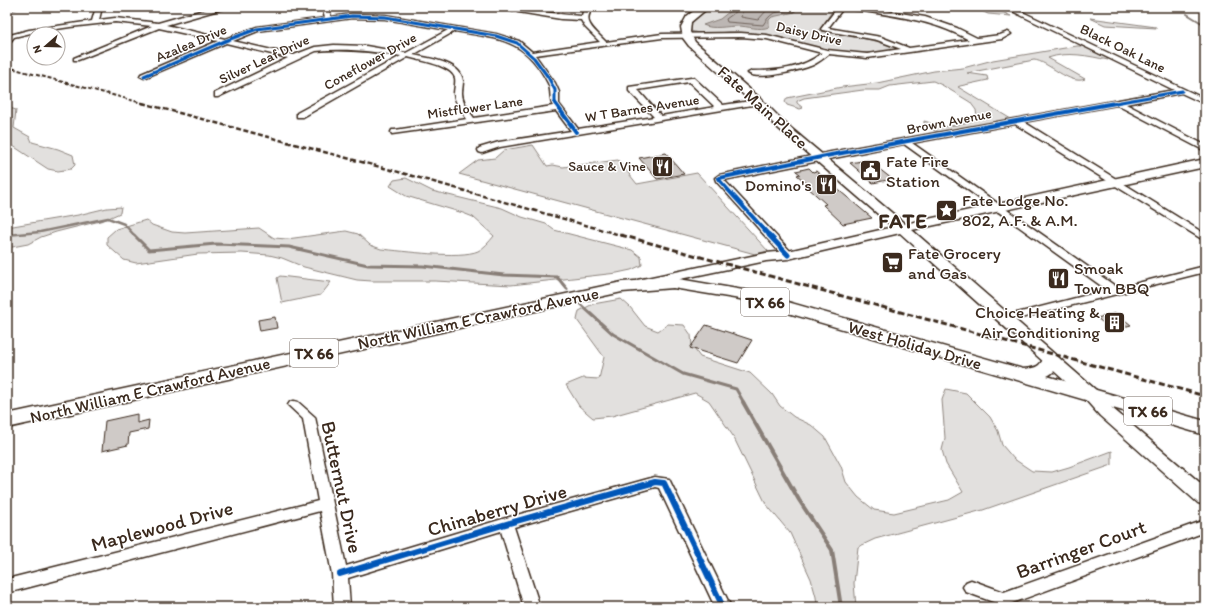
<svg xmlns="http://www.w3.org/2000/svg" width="1212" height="614" font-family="Itim,sans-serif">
  <rect width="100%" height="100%" fill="#fff"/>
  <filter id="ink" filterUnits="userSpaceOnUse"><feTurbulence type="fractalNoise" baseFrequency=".025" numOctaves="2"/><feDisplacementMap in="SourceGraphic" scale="8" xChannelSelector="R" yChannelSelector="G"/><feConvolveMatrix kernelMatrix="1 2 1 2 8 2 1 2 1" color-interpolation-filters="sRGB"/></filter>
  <g filter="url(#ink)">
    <g fill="#e2e0de" stroke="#8e857e">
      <path d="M711 7H835L820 29C845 39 872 36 898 48V50C872 54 848 54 822 49 801 45 782 37 762 34 750 33 739 32 728 32 716 33 702 35 691 31V24L697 16Z"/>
      <path d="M973 7H992L1011 16 988 14Z"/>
      <path d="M1090 18 1156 27V28L1105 25Z"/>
      <path d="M1077 46H1083L1107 58 1108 60C1089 56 1067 51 1048 58L1085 79C1070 86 1048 61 1034 60L967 73 987 76 988 80 960 86 958 87 1011 119 1003 121 945 132C936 132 930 130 924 123V121C930 122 934 126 939 127 947 127 973 123 977 117L976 110 970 102 942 85 933 81 890 86 880 90H863L804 98 797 101V103L803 108 800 109 787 105 785 102 787 98 842 87 877 83 934 71 963 68 993 60Z"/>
      <path d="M7 107 16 110 14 128 30 137 32 142 58 149 73 155 75 165 71 169 58 171 48 169 7 142Z"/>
      <path d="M533 145 547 166 553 165 563 167 618 160 637 184 697 173 768 251 755 254 459 174 478 160 495 158 504 150Z"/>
      <path d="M406 178 432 191 502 208 522 217 546 224 554 230 632 250 641 257 642 265 631 270 617 273 511 285 435 281H372L357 280 304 267 282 258 269 255 242 253 198 254 136 263 124 260 107 245V237L116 229 146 220 152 225 172 232 185 233 259 228 274 238 287 239 346 231 358 234 370 245 381 249C402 251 460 259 478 251 484 248 489 242 494 236L473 217 463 213 406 196 390 186 394 180Z"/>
      <path d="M121 207 120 213 104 220 56 232 41 237 28 244 7 248V227L78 215 107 208Z"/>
      <path d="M280 276 331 282 321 295 282 303 277 278Z"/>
      <path d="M621 299 630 307 645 326 658 331 668 324 684 325 691 335 692 346 700 357 750 373 772 394 780 406 794 417 811 425 825 437 841 466 846 482 858 497 874 510 894 513 949 500 963 492 946 464 942 450 945 438 942 400 946 389 966 393 990 417 998 431 1002 445 1014 459 1032 471 1052 472 1069 467 1112 451V465L983 510 875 539 858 547 854 583 856 607H817L816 597 811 579 790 533 766 504 733 436 709 401 695 393 612 416 593 418 579 406 566 385 583 378 599 379 604 357 577 320 579 311 593 304Z"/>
    </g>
    <path fill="#bcb6b3" stroke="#887e77" d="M735 7H791L794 8 795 12 772 17 769 20V27C759 31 748 26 738 26 727 26 713 30 703 25L720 19Z"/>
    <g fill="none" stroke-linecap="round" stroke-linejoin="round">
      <g stroke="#6f625a" stroke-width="1">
        <path d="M738 7 737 11 726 19 727 22 763 25C775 6 779 16 791 7"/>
        <path d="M743 7 741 17 758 20 767 10 777 7"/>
      </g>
      <path stroke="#887e77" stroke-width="2" d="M1187 14 1205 25"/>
      <path stroke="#887e77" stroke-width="2.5" d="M7 235 40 232 108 218 124 224 135 236"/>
      <g stroke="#887e77" stroke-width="3">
        <path d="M7 235H10"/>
        <path d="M134 235 149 250 216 244 289 247 368 265 423 266 504 275 557 277 567 289"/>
        <path d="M580 304 613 334 683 374 736 389 744 403"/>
      </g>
      <path stroke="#887e77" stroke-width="4" d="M743 402 799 500 832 550 841 607"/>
    </g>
    <g fill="#cfcac7" stroke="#3b2a1e">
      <path d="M666 153 684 174 657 179 639 158Z"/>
      <path d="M868 160 892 179 873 183 850 163Z"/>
      <path d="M809 168 813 172 816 171 872 218 843 224 823 205 826 204 806 186H810L797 175 800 174 796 171Z"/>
      <path d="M1116 313 1131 325 1112 330 1097 318Z"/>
      <path d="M275 317 277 328 260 331 258 320Z"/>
      <path d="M706 325 752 340 738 363 690 348Z"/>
      <path d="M137 414V423L149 420 148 429 129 433 128 445 102 451 105 421Z"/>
    </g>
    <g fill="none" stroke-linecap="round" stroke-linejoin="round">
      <defs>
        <g id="street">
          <path d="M7 7H19L7 10Z"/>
          <path d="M96 7H102L99 20 115 18 158 23 207 9 229 7 166 25 225 39 257 27 325 18 322 7H328L331 17 352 14 385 15 496 34 519 41 532 52 600 42 585 27 581 20 561 19 500 9 497 7C525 7 553 15 582 16L583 11 587 7H594C580 22 595 30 606 42L662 34 741 33 767 35 827 50 867 54 901 49 877 40 822 30 821 29 838 7H844L828 28 881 37 909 48 969 40C932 19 893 16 851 9L848 7H863L925 17 957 28 977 38 1000 35 1008 32 1011 34 1002 39 867 58 829 54C824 58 819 62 813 65 801 70 758 81 748 73L752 71C777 71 802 69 822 53L767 39 741 37 662 38 535 55 555 83 559 92V104L578 129 654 117 629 91V87L691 78H694L723 105 758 100 762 102 758 104 500 147 482 153 479 152 478 150 479 148 499 142 571 131 556 111 392 134 391 132 392 130H395L467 119C462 112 455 103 454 94 454 89 456 83 455 78 451 65 421 61 408 57L303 117H297V113L401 56C372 51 345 48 316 51L218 97H215V93L288 58 226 43 144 78 140 76 141 74 218 41 159 28 78 60H74V58L152 26 115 22 70 27 31 33 14 37 10 42 7 43V38L10 35 29 30 92 21ZM352 18 385 19 448 30 406 53 366 46 334 45 315 47 294 55 233 41 258 31ZM455 31C499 39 525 38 548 83 552 91 549 101 553 106L474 118C469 111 462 102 462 93 462 89 463 85 463 81 461 62 428 58 413 55ZM689 82 715 107 661 116 638 90Z"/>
          <path d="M1004 7H1012L1205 99V104L1181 93 1126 104 1205 145V151L1117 105 1024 122 1205 234V241L1015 124 912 143 1118 288 1205 266V272L1005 322 1001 321 999 319 1001 317 1107 290 904 144 724 180 792 253 793 255 792 257H784L716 181 715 178 719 175 831 152 1174 90Z"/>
          <path d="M294 401 298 402 315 417 346 566 506 518 655 477 669 479 731 607H715L659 488 655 487 514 527 540 607H524L501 531 348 578 350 607H334L332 574 320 511 7 593V579L318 501 303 419 288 405 290 402Z"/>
          <path d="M1205 520V532L1004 606 966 592 963 587 966 582 971 580 1004 592Z"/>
        </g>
        <path id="secondary" d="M699 7H709L691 22 690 32 695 42 762 100 786 124 905 224 1205 159V167L912 230 1097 391 1112 408 1205 487V505L1198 503 1100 416 1085 399 900 233 788 259 766 261 642 287 637 286 635 283 637 280 642 279 766 253 788 251 893 227 778 128 754 104 689 46 683 38 681 27 687 16Z"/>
        <path id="primary" d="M673 278 749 291 1023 369C1029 368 1034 369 1039 365 1047 357 1043 352 1057 356L1060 360C1058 367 1054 373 1047 376L1205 421V435L740 299 673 288 622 292 7 428V414L622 282Z"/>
      </defs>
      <use href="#street" stroke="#3b2a1e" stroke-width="3"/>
      <use href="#secondary" stroke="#3b2a1e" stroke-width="3"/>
      <use href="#primary" stroke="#3b2a1e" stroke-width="3"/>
      <use href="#street" fill="#fff" fill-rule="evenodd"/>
      <use href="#secondary" fill="#fff" fill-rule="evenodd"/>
      <use href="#primary" fill="#fff" fill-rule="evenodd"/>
      <path stroke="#3b2a1e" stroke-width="2" stroke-dasharray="4 2" stroke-linecap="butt" d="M7 67 146 104"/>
      <path stroke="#3b2a1e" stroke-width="2.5" stroke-dasharray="5 2.5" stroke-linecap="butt" d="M142 103 395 171 624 236"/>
      <path stroke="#3b2a1e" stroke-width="3" stroke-dasharray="6 3" stroke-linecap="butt" d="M621 235 1205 396"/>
      <defs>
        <g id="cycleway-far3">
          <path d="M144 76 225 41 257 29 352 16 385 17 496 36 517 43 534 58 548 77 555 90V104"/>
          <path d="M1110 104 1182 91"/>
        </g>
        <g id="cycleway-far2">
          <path d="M555 103 576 132"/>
          <path d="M770 236 720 181 719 178 831 155 1115 103"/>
        </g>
        <path id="cycleway-far1" d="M769 235 788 255"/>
        <path id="cycleway" d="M340 574 506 524 655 482 664 483 723 607"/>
      </defs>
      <use href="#cycleway-far3" stroke="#fff" stroke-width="4.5"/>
      <use href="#cycleway-far2" stroke="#fff" stroke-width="6"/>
      <use href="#cycleway-far1" stroke="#fff" stroke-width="8"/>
      <use href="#cycleway" stroke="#fff" stroke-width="9"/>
      <use href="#cycleway-far3" stroke="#0057b8" stroke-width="3"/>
      <use href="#cycleway-far2" stroke="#0057b8" stroke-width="4"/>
      <use href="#cycleway-far1" stroke="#0057b8" stroke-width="5"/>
      <use href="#cycleway" stroke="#0057b8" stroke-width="6"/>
    </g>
  </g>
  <defs>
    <symbol id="restaurant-square" viewBox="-11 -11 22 22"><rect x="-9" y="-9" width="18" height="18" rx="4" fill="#3b2a1e" stroke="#fff"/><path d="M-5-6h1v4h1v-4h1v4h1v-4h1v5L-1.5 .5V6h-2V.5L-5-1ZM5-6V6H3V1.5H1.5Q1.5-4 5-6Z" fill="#fff"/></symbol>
    <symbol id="civic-square" viewBox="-11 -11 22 22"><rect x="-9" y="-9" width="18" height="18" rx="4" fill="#3b2a1e" stroke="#fff"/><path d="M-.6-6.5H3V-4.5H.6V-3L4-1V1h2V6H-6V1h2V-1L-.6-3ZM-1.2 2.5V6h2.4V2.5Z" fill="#fff"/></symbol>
    <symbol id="sight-square" viewBox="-11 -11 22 22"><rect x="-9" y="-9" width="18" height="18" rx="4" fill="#3b2a1e" stroke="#fff"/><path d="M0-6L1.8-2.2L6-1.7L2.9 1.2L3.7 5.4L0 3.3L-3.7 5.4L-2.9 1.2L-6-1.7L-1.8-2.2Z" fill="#fff"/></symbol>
    <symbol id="supermarket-square" viewBox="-11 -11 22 22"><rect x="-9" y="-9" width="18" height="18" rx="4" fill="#3b2a1e" stroke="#fff"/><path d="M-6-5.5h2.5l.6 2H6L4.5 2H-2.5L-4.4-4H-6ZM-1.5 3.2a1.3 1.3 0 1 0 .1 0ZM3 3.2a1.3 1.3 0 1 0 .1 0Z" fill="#fff"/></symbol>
    <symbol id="building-square" viewBox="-11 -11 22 22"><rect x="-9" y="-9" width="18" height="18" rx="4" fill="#3b2a1e" stroke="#fff"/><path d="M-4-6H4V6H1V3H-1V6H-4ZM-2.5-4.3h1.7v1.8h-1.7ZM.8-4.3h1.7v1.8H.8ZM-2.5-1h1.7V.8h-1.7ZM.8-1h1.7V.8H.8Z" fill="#fff"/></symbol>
  </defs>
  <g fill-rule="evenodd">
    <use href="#restaurant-square" x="650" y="154" width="25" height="25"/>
    <use href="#civic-square" x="858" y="158" width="25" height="25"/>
    <use href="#restaurant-square" x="814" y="172" width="25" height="25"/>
    <use href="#sight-square" x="934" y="198" width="25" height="25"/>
    <use href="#supermarket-square" x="880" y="250" width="25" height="25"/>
    <use href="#restaurant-square" x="1046" y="266" width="25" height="25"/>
    <use href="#building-square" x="1102" y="310" width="25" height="25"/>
  </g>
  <g text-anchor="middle" stroke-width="3" stroke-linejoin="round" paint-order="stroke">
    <g font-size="14" fill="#3b2a1e" stroke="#fff">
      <text transform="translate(809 33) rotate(13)" y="5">Daisy Drive</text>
      <text transform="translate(191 43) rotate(-23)" y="5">Azalea Drive</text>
      <text transform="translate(1123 48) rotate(26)" y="5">Black Oak Lane</text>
      <text transform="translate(264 59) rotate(-25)" y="5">Silver Leaf Drive</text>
      <text transform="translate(370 61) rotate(-29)" y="5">Coneflower Drive</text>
      <text transform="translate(475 107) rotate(-8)" y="5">Mistflower Lane</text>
      <text transform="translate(642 108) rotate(-9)" y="5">W T Barnes Avenue</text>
      <text transform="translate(949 121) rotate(-11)" y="5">Brown Avenue</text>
    </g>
    <g font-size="14" fill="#3b2a1e" stroke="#fff" text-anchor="end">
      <text x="646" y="171">Sauce &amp; Vine</text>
    </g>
    <g fill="#fff" stroke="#766a62" stroke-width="1">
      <rect x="741" y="288" width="48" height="28" rx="3"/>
      <rect x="290" y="339" width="48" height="28" rx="3"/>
      <rect x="1124" y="397" width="48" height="28" rx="3"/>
    </g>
    <g font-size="16" font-weight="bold" fill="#3b2a1e">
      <text x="765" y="308">TX 66</text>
      <text x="314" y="359">TX 66</text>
      <text x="1148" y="417">TX 66</text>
    </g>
    <g font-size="17" fill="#3b2a1e" stroke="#fff">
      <text transform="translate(763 107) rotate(42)" y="6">Fate Main Place</text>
      <text transform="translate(478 318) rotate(-12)" y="6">North William E Crawford Avenue</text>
      <text transform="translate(915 345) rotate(16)" y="6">West Holiday Drive</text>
      <text transform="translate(150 390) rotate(-13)" y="6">North William E Crawford Avenue</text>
    </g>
    <g font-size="17" fill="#3b2a1e" stroke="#fff" text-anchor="start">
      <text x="886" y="167">Fate Fire<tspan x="886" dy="20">Station</tspan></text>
      <text x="812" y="191" text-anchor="end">Domino's</text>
      <text x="962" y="206">Fate Lodge No.<tspan x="962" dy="20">802, A.F. &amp; A.M.</tspan></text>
      <text x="908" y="259">Fate Grocery<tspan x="908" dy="20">and Gas</tspan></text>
      <text x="1074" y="274">Smoak<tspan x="1074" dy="20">Town BBQ</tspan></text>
      <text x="1100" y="318" text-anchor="end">Choice Heating &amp;<tspan x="1100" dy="20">Air Conditioning</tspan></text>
    </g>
    <g font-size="20" fill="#3b2a1e" stroke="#fff">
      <text transform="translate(342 487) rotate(78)" y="7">Butternut Drive</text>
      <text transform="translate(497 510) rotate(-16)" y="7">Chinaberry Drive</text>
      <text transform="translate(162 526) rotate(-15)" y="7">Maplewood Drive</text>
      <text transform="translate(1081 549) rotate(-20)" y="7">Barringer Court</text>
    </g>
    <g font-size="21" font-weight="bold" letter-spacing="1" fill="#3b2a1e" stroke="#fff">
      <text x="903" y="228">FATE</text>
    </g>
  </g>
  <rect width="1212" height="614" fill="none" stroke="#fff" stroke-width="24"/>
  <rect x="12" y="12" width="1188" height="590" fill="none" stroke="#3b2a1e" stroke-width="1.5" filter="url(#ink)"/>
  <g transform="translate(46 46) rotate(250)"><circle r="19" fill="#ffffff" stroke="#b1aaa5"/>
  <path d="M0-3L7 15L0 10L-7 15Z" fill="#3b2a1e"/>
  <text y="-6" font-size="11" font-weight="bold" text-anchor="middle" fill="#3b2a1e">N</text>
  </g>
</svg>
